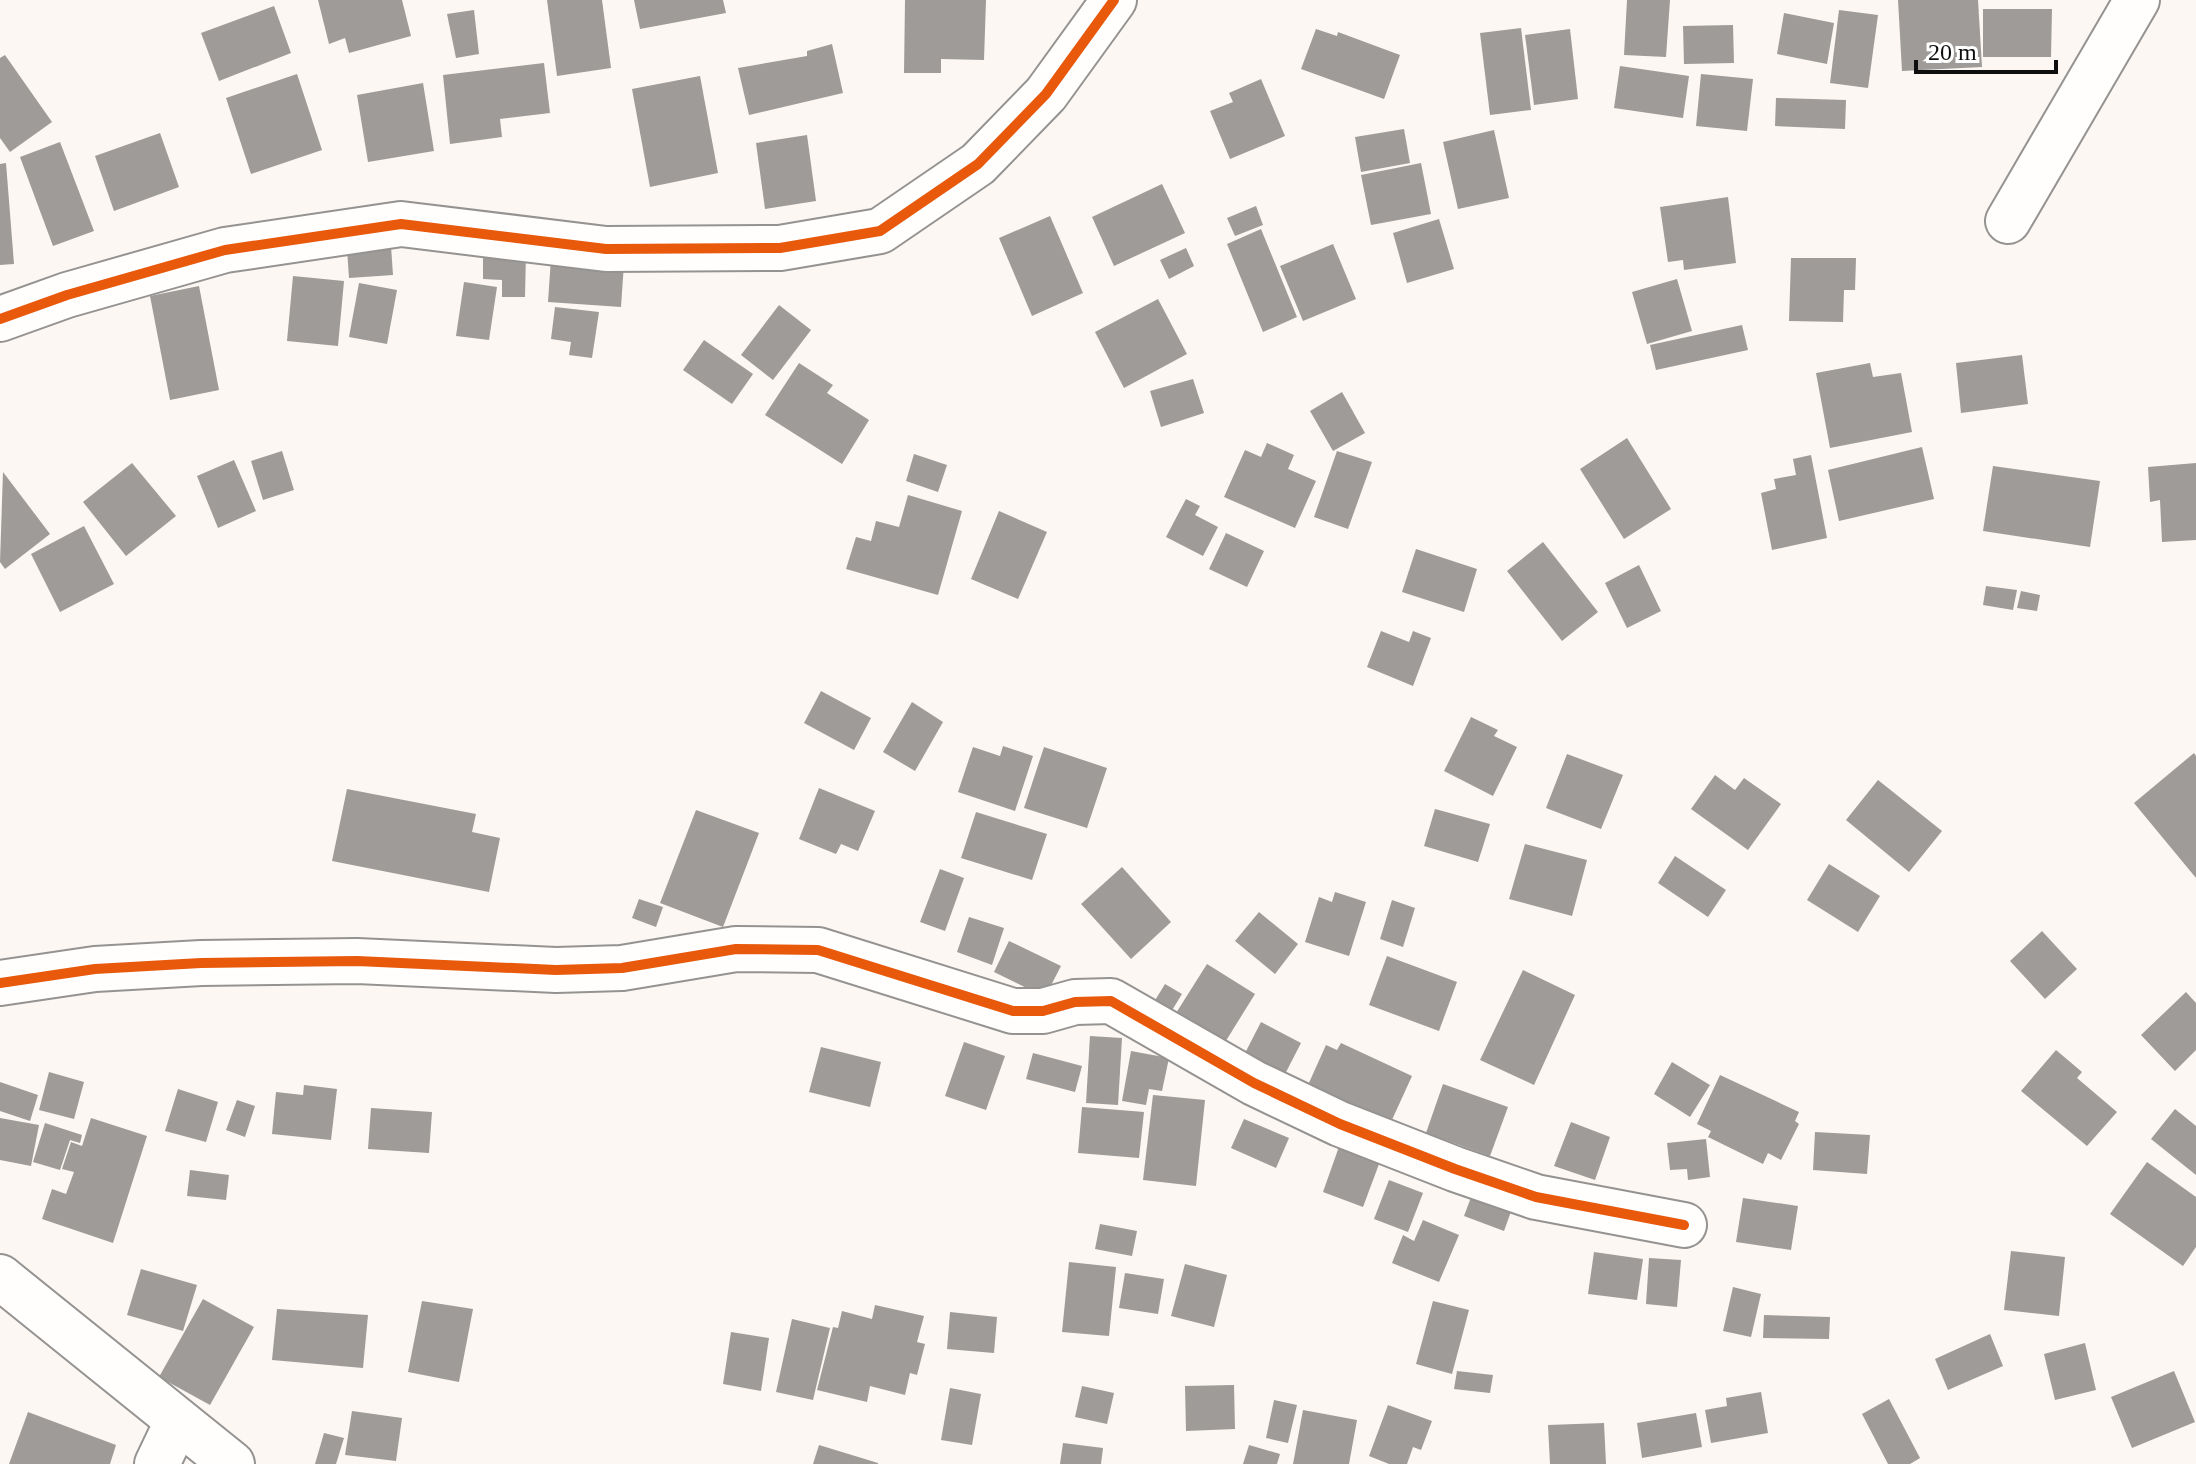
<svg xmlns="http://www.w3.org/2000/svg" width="2196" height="1464" font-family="'Times New Roman',serif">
  <rect width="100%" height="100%" fill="#fcf7f2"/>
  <g fill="#9e9b98">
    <path d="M318 0H402L411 36 349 53 345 38 329 44Z"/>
    <path d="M547 0H602L611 68 557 76Z"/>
    <path d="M634 0H723L726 13 640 29Z"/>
    <path d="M905 0H986L984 60 941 59V73H904Z"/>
    <path d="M1627 0H1670L1666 57 1624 55Z"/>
    <path d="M1898 0H1978L1982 67 1902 71Z"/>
    <path d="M274 6 291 53 219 81 201 33Z"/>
    <path d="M1983 9H2052L2051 57H1983Z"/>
    <path d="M474 10 479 54 456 58 447 14Z"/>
    <path d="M1839 10 1878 15 1868 88 1830 83Z"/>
    <path d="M1784 13 1834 23 1827 64 1777 54Z"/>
    <path d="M1733 25 1734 63 1684 64 1683 26Z"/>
    <path d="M1521 28 1531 110 1490 115 1480 33Z"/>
    <path d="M1316 29 1337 36 1338 32 1400 55 1384 99 1301 69Z"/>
    <path d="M1570 29 1578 99 1534 105 1525 35Z"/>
    <path d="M832 44 843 93 749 115 738 68 807 56V51Z"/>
    <path d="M5 55 52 122 10 152 0 138V58Z"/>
    <path d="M544 63 550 113 500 119 502 137 450 144 443 75Z"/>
    <path d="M1620 66 1689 76 1683 118 1614 108Z"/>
    <path d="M297 74 322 150 251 174 226 98Z"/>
    <path d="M1701 74 1753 79 1747 131 1696 126Z"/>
    <path d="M700 76 718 173 650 187 632 89Z"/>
    <path d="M1261 79 1285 136 1230 159 1210 111 1233 102 1229 93Z"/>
    <path d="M423 83 434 151 368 162 357 95Z"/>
    <path d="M1776 98 1846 100 1845 129 1775 126Z"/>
    <path d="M1404 129 1410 163 1361 172 1355 137Z"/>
    <path d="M1494 130 1509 198 1458 209 1443 142Z"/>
    <path d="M160 133 179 187 114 211 95 156Z"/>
    <path d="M807 135 816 201 765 209 756 143Z"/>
    <path d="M60 142 94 231 53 246 20 157Z"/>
    <path d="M6 163 14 264 0 265V164Z"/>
    <path d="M1421 163 1431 214 1371 225 1361 175Z"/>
    <path d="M1162 184 1185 233 1114 266 1092 217Z"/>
    <path d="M1728 197 1736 263 1684 270 1683 260 1668 262 1660 207Z"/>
    <path d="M1256 206 1263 225 1235 236 1227 218Z"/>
    <path d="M1050 216 1083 293 1032 316 999 238Z"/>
    <path d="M1439 219 1454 269 1407 283 1393 233Z"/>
    <path d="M1261 229 1297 317 1263 332 1227 244Z"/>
    <path d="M1333 244 1356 299 1303 321 1280 266Z"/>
    <path d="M391 246 393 275 349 278 347 249Z"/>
    <path d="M1186 248 1194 266 1169 279 1160 260Z"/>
    <path d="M483 252H526L525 297H502V280L483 279Z"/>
    <path d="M551 258 624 263 621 307 548 302Z"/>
    <path d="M1791 258H1856L1855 290H1844L1843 322 1789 321Z"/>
    <path d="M293 276 344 281 338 346 287 341Z"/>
    <path d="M1677 279 1692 331 1647 344 1632 292Z"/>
    <path d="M464 282 497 287 489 340 456 336Z"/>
    <path d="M359 283 397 290 387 344 349 337Z"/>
    <path d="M199 286 219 390 170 400 150 296Z"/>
    <path d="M1158 299 1187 354 1124 388 1095 332Z"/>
    <path d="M779 305 811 330 773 380 741 355Z"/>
    <path d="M555 307 599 312 592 358 569 355 571 342 551 339Z"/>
    <path d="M1742 325 1748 350 1656 370 1650 345Z"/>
    <path d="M704 340 753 374 732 404 683 370Z"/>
    <path d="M2022 355 2028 404 1961 413 1956 363Z"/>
    <path d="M799 363 833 385 827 393 869 420 842 464 765 415Z"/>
    <path d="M1870 363 1873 377 1901 373 1912 432 1830 448 1816 373Z"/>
    <path d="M1193 379 1204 413 1161 427 1150 391Z"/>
    <path d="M1342 392 1365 433 1333 451 1310 411Z"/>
    <path d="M1627 438 1671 509 1624 539 1580 469Z"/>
    <path d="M1267 443 1294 455 1288 469 1316 481 1295 528 1224 497 1245 450 1261 457Z"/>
    <path d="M1922 447 1934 499 1839 521 1828 470Z"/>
    <path d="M282 451 294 490 263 500 251 461Z"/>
    <path d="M1337 451 1372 462 1348 529 1314 517Z"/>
    <path d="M914 454 947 465 938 492 906 481Z"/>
    <path d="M1811 455 1827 538 1772 550 1761 493 1776 489 1774 479 1796 475 1793 459Z"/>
    <path d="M234 460 256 511 218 528 197 476Z"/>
    <path d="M132 463 176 516 126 556 83 502Z"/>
    <path d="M2196 463V540L2162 542 2160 500 2150 502 2148 467Z"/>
    <path d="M1993 466 2100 481 2090 547 1983 531Z"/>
    <path d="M3 472 50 534 5 569 0 562Z"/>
    <path d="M908 495 962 511 938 595 846 569 856 537 871 541 876 521 899 527Z"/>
    <path d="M1186 499 1200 506 1195 515 1218 527 1203 556 1166 537Z"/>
    <path d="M999 511 1047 532 1018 599 971 579Z"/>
    <path d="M84 526 114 584 60 612 31 554Z"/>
    <path d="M1226 533 1264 551 1247 587 1209 569Z"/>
    <path d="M1543 542 1598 612 1562 641 1507 571Z"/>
    <path d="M1416 549 1477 569 1464 612 1402 592Z"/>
    <path d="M1639 565 1661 611 1627 628 1605 583Z"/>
    <path d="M1986 586 2017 590 2013 610 1983 605Z"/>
    <path d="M2021 591 2040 595 2037 611 2017 608Z"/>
    <path d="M1381 631 1409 642 1413 631 1431 638 1413 686 1367 667Z"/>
    <path d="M821 691 871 718 854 750 804 723Z"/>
    <path d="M912 702 943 722 915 771 883 752Z"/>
    <path d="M1471 717 1498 730 1494 736 1517 747 1493 796 1444 771Z"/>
    <path d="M1003 746 1033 756 1015 811 958 792 973 747 1000 756Z"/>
    <path d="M1044 747 1107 768 1087 828 1024 808Z"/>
    <path d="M2194 753 2196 756V878L2134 803Z"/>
    <path d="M1567 754 1623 775 1601 829 1546 808Z"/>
    <path d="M1715 775 1735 790 1744 778 1781 804 1748 850 1691 809Z"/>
    <path d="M1878 780 1942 831 1909 872 1846 820Z"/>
    <path d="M819 788 875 811 858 851 841 844 836 854 799 839Z"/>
    <path d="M347 789 476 814 472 832 500 838 489 892 332 861Z"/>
    <path d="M1435 809 1490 824 1478 862 1424 846Z"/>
    <path d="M696 810 759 833 723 927 660 903Z"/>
    <path d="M976 812 1047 834 1032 880 961 858Z"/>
    <path d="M1525 844 1587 860 1572 916 1509 899Z"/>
    <path d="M1675 856 1726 890 1708 917 1658 883Z"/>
    <path d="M1829 864 1880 896 1858 932 1807 900Z"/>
    <path d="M1122 867 1171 922 1131 959 1081 904Z"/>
    <path d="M940 869 964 878 945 931 920 922Z"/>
    <path d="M1335 892 1366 902 1349 956 1305 942 1319 897 1332 902Z"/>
    <path d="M639 899 663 907 656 927 632 918Z"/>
    <path d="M1392 900 1415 908 1403 947 1380 939Z"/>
    <path d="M1259 912 1298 944 1275 974 1235 941Z"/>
    <path d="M969 917 1004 928 992 965 957 952Z"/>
    <path d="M2042 931 2077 969 2045 999 2010 961Z"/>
    <path d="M1009 941 1061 966 1045 997 994 972Z"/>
    <path d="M1387 956 1457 982 1439 1031 1369 1005Z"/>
    <path d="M1207 964 1255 994 1219 1052 1171 1021Z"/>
    <path d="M1523 970 1575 995 1534 1085 1480 1060Z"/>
    <path d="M1165 984 1182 994 1171 1012 1154 1002Z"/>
    <path d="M2186 992 2196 1003V1050L2175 1071 2141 1035Z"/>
    <path d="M1261 1022 1301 1043 1283 1078 1243 1057Z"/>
    <path d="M1090 1036 1122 1038 1118 1105 1086 1103Z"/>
    <path d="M964 1042 1005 1056 986 1110 945 1096Z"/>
    <path d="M1341 1043 1412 1076 1391 1122 1308 1085 1326 1045 1337 1050Z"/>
    <path d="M821 1047 881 1062 870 1107 809 1092Z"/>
    <path d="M2056 1050 2082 1072 2077 1078 2117 1112 2087 1146 2021 1091Z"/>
    <path d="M1131 1051 1169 1058 1162 1091 1149 1089 1146 1105 1122 1101Z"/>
    <path d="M1033 1053 1082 1066 1075 1092 1026 1079Z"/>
    <path d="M1672 1062 1710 1085 1690 1117 1654 1094Z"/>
    <path d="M49 1072 84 1082 74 1119 39 1110Z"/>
    <path d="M1720 1075 1799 1112 1795 1121 1799 1124 1781 1160 1768 1153 1763 1164 1708 1137 1711 1131 1697 1124Z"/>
    <path d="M0 1082 38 1095 30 1121 0 1111Z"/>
    <path d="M1443 1084 1508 1107 1490 1156 1426 1133Z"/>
    <path d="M304 1085 337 1089 331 1140 272 1134 276 1092 303 1095Z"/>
    <path d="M178 1089 218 1102 206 1142 165 1131Z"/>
    <path d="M1153 1095 1205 1100 1196 1186 1143 1180Z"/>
    <path d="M237 1100 255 1106 245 1137 226 1130Z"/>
    <path d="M1082 1107 1144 1112 1139 1158 1078 1153Z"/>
    <path d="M371 1108 432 1112 429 1153 368 1149Z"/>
    <path d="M2175 1109 2196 1126V1175L2151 1139Z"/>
    <path d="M0 1118 39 1125 31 1166 0 1160Z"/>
    <path d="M91 1118 147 1136 113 1243 42 1219 52 1189 66 1194 74 1172 62 1169 71 1142 82 1146Z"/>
    <path d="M1244 1119 1289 1138 1276 1168 1231 1148Z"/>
    <path d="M1571 1122 1610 1137 1595 1180 1554 1166Z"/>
    <path d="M45 1123 82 1135 80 1143 70 1140 60 1170 33 1162Z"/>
    <path d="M1815 1132 1870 1135 1867 1174 1813 1170Z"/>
    <path d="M1706 1139 1710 1177 1688 1180 1687 1169 1670 1170 1667 1143Z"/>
    <path d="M1341 1141 1382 1156 1363 1207 1323 1192Z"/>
    <path d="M2147 1162 2196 1197V1247L2183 1266 2110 1214Z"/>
    <path d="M190 1170 229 1175 226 1200 187 1196Z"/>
    <path d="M1389 1180 1423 1193 1408 1232 1374 1219Z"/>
    <path d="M1473 1192 1513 1206 1504 1231 1464 1216Z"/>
    <path d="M1743 1198 1798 1206 1791 1250 1736 1242Z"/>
    <path d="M1423 1220 1459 1235 1439 1282 1392 1263 1403 1235 1414 1241Z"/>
    <path d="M1100 1224 1137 1231 1132 1256 1095 1249Z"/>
    <path d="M2011 1251 2065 1257 2059 1316 2004 1310Z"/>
    <path d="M1594 1252 1643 1259 1637 1300 1588 1294Z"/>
    <path d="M1649 1258 1681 1260 1677 1307 1646 1304Z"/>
    <path d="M1069 1262 1116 1267 1109 1336 1062 1332Z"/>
    <path d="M1185 1264 1227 1275 1214 1327 1171 1316Z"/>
    <path d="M141 1269 197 1285 183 1331 127 1315Z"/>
    <path d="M1125 1273 1164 1279 1158 1314 1119 1308Z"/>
    <path d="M1733 1287 1761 1294 1751 1337 1723 1331Z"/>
    <path d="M203 1299 254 1327 210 1405 159 1377Z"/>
    <path d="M422 1301 473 1309 459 1382 408 1372Z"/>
    <path d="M1433 1301 1469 1310 1452 1374 1416 1364Z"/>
    <path d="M875 1305 924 1316 917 1342 925 1344 917 1375 910 1373 905 1395 870 1386 867 1402 817 1390 833 1327 838 1328 842 1311 872 1319Z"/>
    <path d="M277 1309 368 1315 363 1368 272 1360Z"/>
    <path d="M950 1312 997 1317 994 1353 947 1349Z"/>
    <path d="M1764 1315 1830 1317 1829 1339 1763 1338Z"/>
    <path d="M792 1319 830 1328 813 1400 776 1392Z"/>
    <path d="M731 1332 769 1338 761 1391 723 1384Z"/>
    <path d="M1990 1334 2003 1366 1948 1390 1935 1359Z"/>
    <path d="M2085 1343 2096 1390 2055 1400 2044 1354Z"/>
    <path d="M1457 1371 1493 1375 1490 1393 1454 1389Z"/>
    <path d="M2174 1371 2195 1422 2132 1448 2111 1397Z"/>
    <path d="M1234 1385 1235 1429 1186 1431 1185 1386Z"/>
    <path d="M1082 1386 1114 1393 1107 1424 1075 1417Z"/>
    <path d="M950 1388 981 1394 972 1445 941 1440Z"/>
    <path d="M1761 1392 1768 1433 1711 1443 1705 1410 1727 1406 1726 1398Z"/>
    <path d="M1889 1399 1920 1458 1910 1464H1888L1862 1414Z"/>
    <path d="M1274 1400 1297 1405 1288 1443 1266 1438Z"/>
    <path d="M1388 1405 1432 1421 1421 1450 1413 1447 1407 1464H1389L1369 1456Z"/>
    <path d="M1303 1410 1357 1420 1349 1464H1293Z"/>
    <path d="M352 1411 402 1418 396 1461 345 1455Z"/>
    <path d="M28 1412 116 1445 110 1464H9Z"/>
    <path d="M1696 1413 1702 1447 1642 1458 1637 1423Z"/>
    <path d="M1604 1423 1606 1464H1550L1548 1425Z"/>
    <path d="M324 1433 344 1438 336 1464H315Z"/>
    <path d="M1063 1443 1103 1448 1101 1464H1060Z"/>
    <path d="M819 1445 878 1463V1464H813Z"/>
    <path d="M1249 1445 1280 1454 1277 1464H1243Z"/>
  </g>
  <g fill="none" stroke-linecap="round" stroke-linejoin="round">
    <defs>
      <g id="street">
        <path d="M2008 221 2137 0"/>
        <path d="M0 319 67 295 225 250 401 224 606 249 780 248 880 231 978 164 1046 94 1114 0"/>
        <path d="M0 983 95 969 201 963 357 961 556 970 622 968 736 949 818 950 1013 1011H1043L1075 1002 1111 1001 1254 1083 1340 1124 1455 1169 1536 1197 1684 1225"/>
        <path d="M0 1277 232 1464"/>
        <path d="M157 1464 177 1422"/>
      </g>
    </defs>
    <use href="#street" stroke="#959391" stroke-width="48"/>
    <use href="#street" stroke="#fffefd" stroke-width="44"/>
    <defs>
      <g id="cycleway">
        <path d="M0 319 67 295 225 250 401 224 606 249 780 248 880 231 978 164 1046 94 1114 0"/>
        <path d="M0 983 95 969 201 963 357 961 556 970 622 968 736 949 818 950 1013 1011H1043L1075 1002 1111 1001 1254 1083 1340 1124 1455 1169 1536 1197 1684 1225"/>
      </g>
    </defs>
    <use href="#cycleway" stroke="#fff" stroke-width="15"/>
    <use href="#cycleway" stroke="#e8590c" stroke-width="10"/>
  </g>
  <path d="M1916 60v12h140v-12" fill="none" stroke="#0e0e0e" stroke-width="4"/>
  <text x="1928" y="60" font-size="24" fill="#0e0e0e" stroke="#ffffff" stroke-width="6" paint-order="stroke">20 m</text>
</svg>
